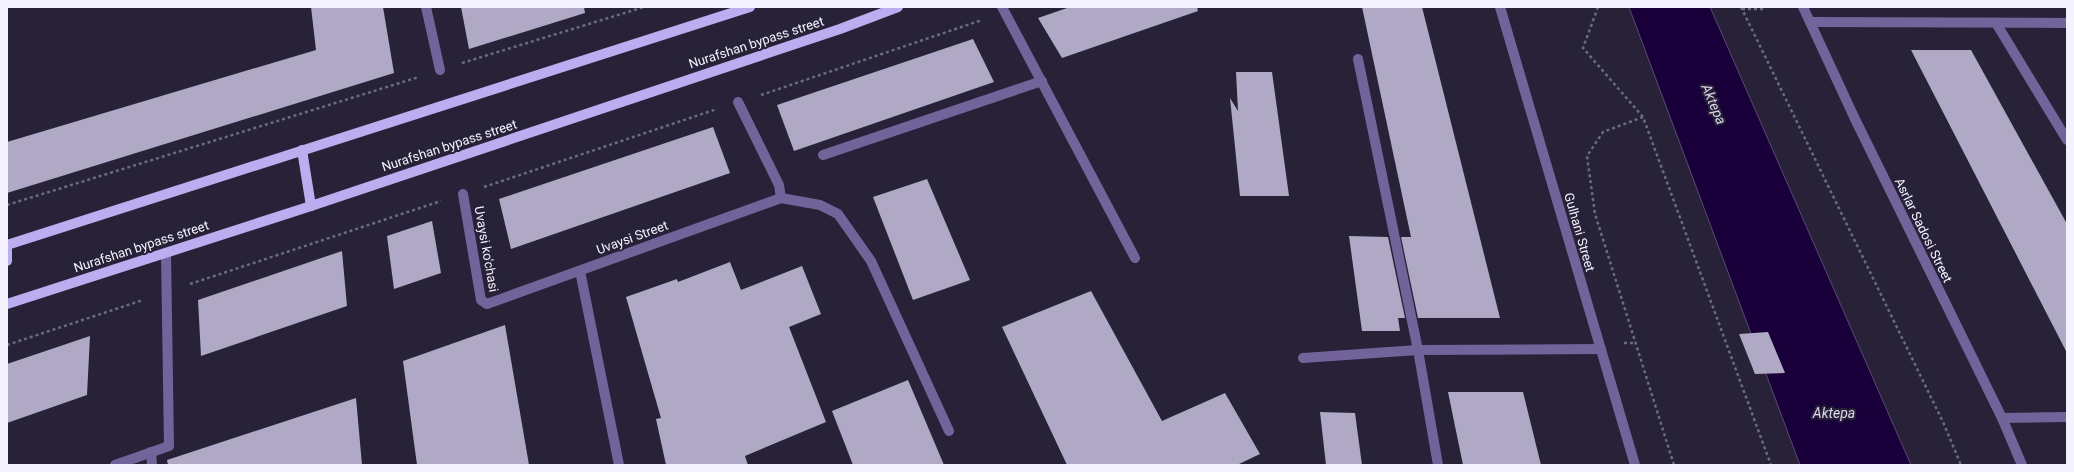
<svg xmlns="http://www.w3.org/2000/svg" width="2074" height="472" font-family="Roboto,sans-serif">
  <rect width="100%" height="100%" fill="#272238"/>
  <path fill="#19003b" stroke="#5b4976" d="M1629 7H1710L1911 465H1800Z"/>
  <g fill="#afa9c5">
    <path d="M311 7H383L394 73 7 193V142L316 50Z"/>
    <path d="M461 7H584L585 13 469 49Z"/>
    <path d="M1070 7H1197L1198 11 1062 58 1038 18Z"/>
    <path d="M1362 7H1422L1500 318H1418L1401 237H1411Z"/>
    <path d="M973 39 994 82 794 151 777 105Z"/>
    <path d="M1911 50H1971L2067 224V353Z"/>
    <path d="M1236 72H1272L1289 196H1240L1230 98 1238 111Z"/>
    <path d="M713 127 730 173 511 249 499 199Z"/>
    <path d="M927 179 970 280 913 300 873 197Z"/>
    <path d="M432 221 441 273 394 289 387 236Z"/>
    <path d="M1349 236 1388 237 1405 318H1398L1400 331H1362Z"/>
    <path d="M342 251 347 306 201 356 198 300Z"/>
    <path d="M730 262 741 290 802 266 821 314 789 327 826 422 745 456 748 465H666L656 419 661 418 626 297 677 279 678 282Z"/>
    <path d="M1091 291 1162 421 1225 393 1260 454 1237 465H1067L1002 327Z"/>
    <path d="M505 325 529 465H417L403 361Z"/>
    <path d="M1768 332 1785 373 1755 374 1739 334Z"/>
    <path d="M90 336 87 395 7 423V364Z"/>
    <path d="M908 380 944 465H853L832 411Z"/>
    <path d="M1448 392H1523L1541 465H1463Z"/>
    <path d="M356 398 362 465H168L167 460Z"/>
    <path d="M1320 412 1355 413 1362 465H1326Z"/>
  </g>
  <g fill="none" stroke-linecap="round" stroke-linejoin="round">
    <g stroke="#6e6a7d" stroke-width="2.5" stroke-dasharray="3 3" stroke-linecap="butt">
      <path d="M1598 7 1583 48 1643 117 1771 465"/>
      <path d="M1741 7 1943 422 1961 465"/>
      <path d="M1742 9H1766"/>
      <path d="M462 63 644 7"/>
      <path d="M761 95 982 20"/>
      <path d="M1643 117 1603 132 1587 156 1595 214 1674 465"/>
      <path d="M484 187 717 109"/>
      <path d="M7 205 419 77"/>
      <path d="M190 284 441 201"/>
      <path d="M1624 343H1635"/>
      <path d="M7 345 143 300"/>
    </g>
    <g stroke="#72649b" stroke-width="10">
      <path d="M426 7 440 70"/>
      <path d="M1002 7 1135 258"/>
      <path d="M1500 7 1635 465"/>
      <path d="M1803 7 1855 119 2002 418 2022 465"/>
      <path d="M1810 22 2067 23"/>
      <path d="M1996 23 2067 140"/>
      <path d="M1358 59 1418 350 1438 465"/>
      <path d="M823 155 1042 81"/>
      <path d="M463 194 481 300 487 304 781 198 779 185 738 102"/>
      <path d="M781 198 820 205 838 214 871 261 949 431"/>
      <path d="M580 271 619 465"/>
      <path d="M1303 358 1418 350 1601 349"/>
      <path d="M2002 418 2067 417"/>
      <path d="M151 452 152 465"/>
      <path d="M115 465 169 446 166 253"/>
    </g>
    <g stroke="#bcacf0" stroke-width="10">
      <path d="M302 150 311 206"/>
      <path d="M7 245 750 7"/>
      <path d="M7 245V261"/>
      <path d="M7 304 311 206 840 29 898 7"/>
    </g>
  </g>
  <g text-anchor="middle" stroke-width="4" stroke-linejoin="round" paint-order="stroke">
    <g font-size="13" fill="#f4f2fe" stroke="#272238">
      <text transform="translate(756 42) rotate(-18)" y="5">Nurafshan bypass street</text>
      <text transform="translate(449 145) rotate(-18)" y="5">Nurafshan bypass street</text>
      <text transform="translate(1924 230) rotate(64)" y="5">Asrlar Sadosi Street</text>
      <text transform="translate(1580 232) rotate(74)" y="5">Gulhani Street</text>
      <text transform="translate(632 237) rotate(-20)" y="5">Uvaysi Street</text>
      <text transform="translate(141 246) rotate(-18)" y="5">Nurafshan bypass street</text>
      <text transform="translate(487 249) rotate(80)" y="5">Uvaysi ko'chasi</text>
    </g>
    <g font-size="14" font-style="italic" fill="#ddd8ef" stroke="#272238">
      <text transform="translate(1714 104) rotate(67)" y="5">Aktepa</text>
      <text x="1834" y="418">Aktepa</text>
    </g>
  </g>
  <rect width="2074" height="472" fill="none" stroke="#f4f2fe" stroke-width="16"/>
</svg>
